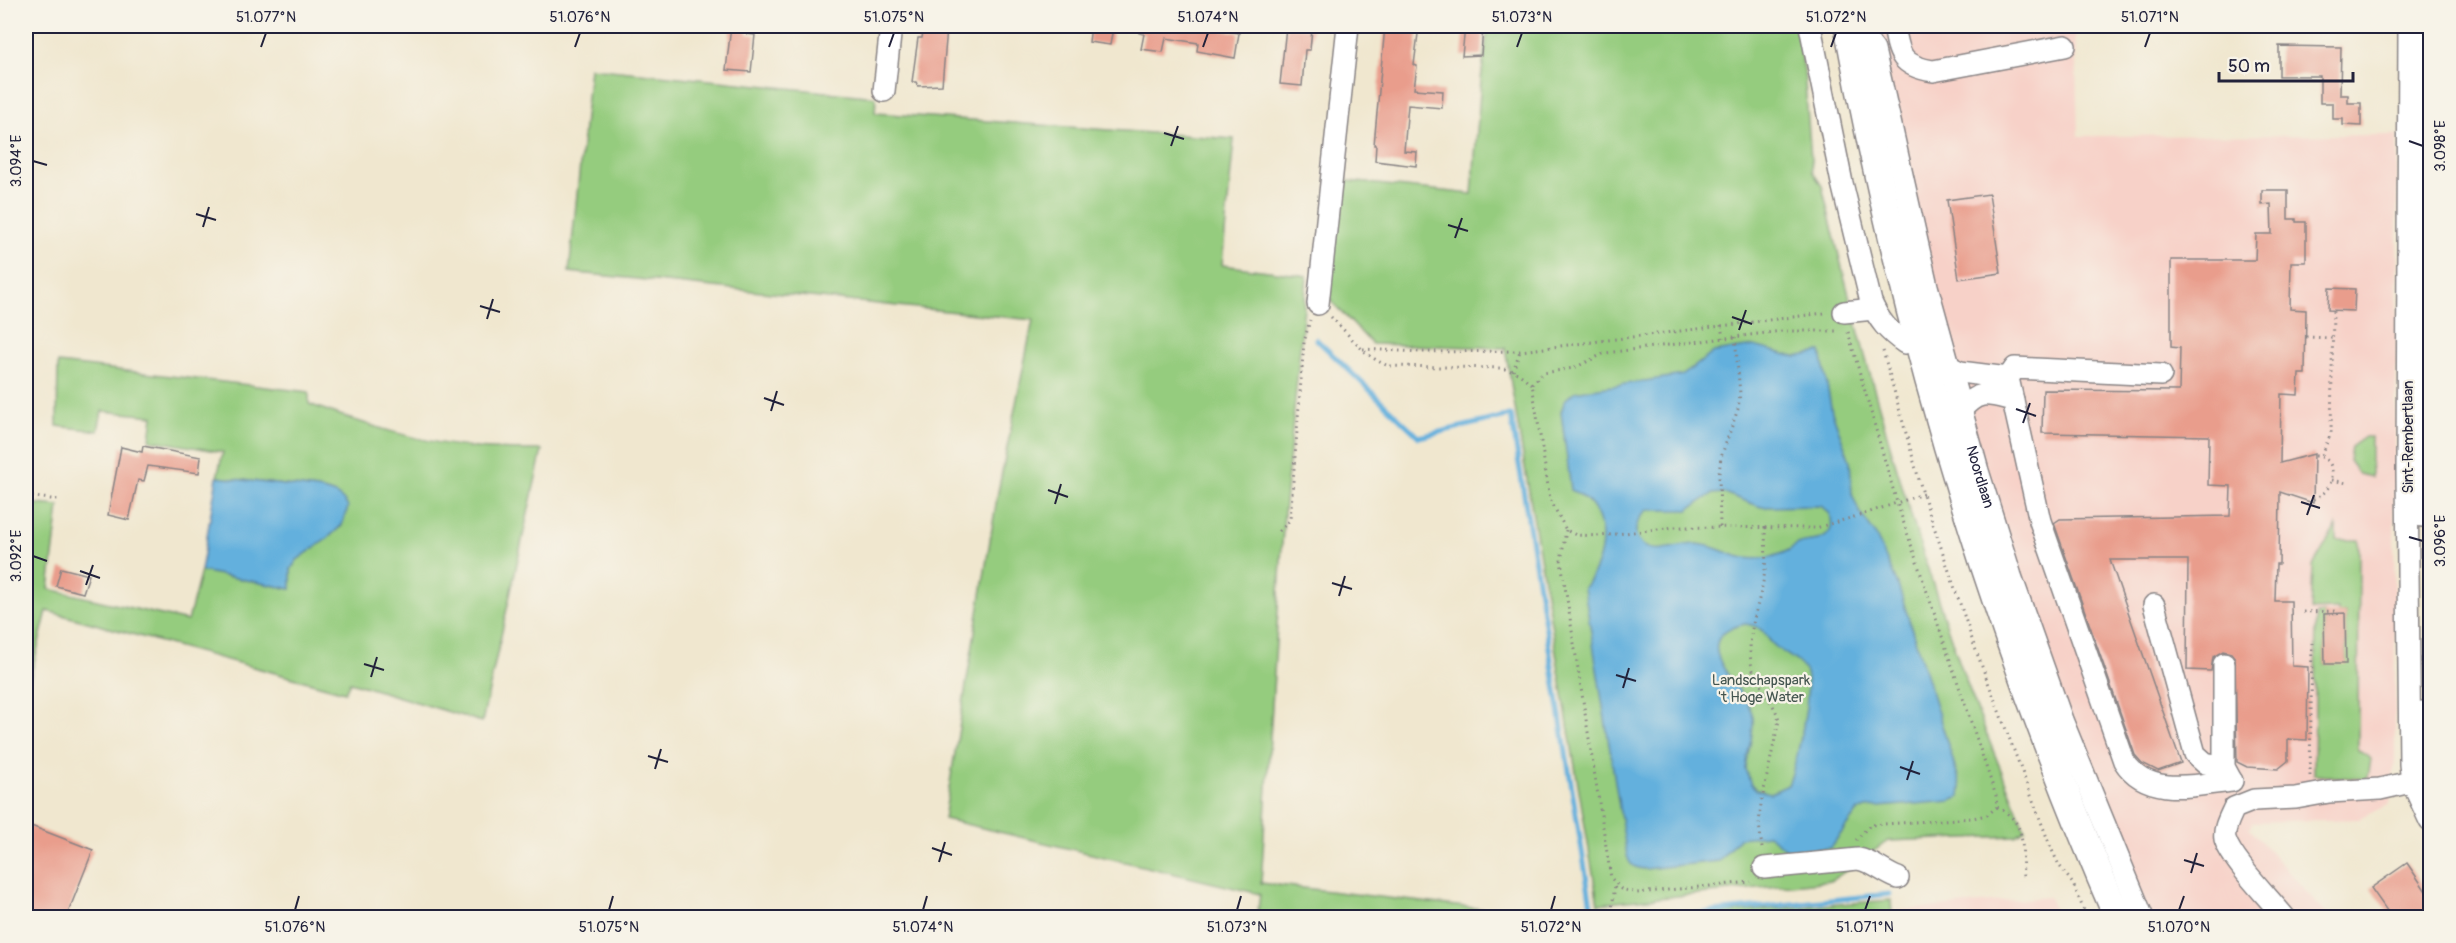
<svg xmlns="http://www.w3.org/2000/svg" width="2456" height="943" font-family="Pangolin,sans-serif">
  <rect width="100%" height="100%" fill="#f7f3e8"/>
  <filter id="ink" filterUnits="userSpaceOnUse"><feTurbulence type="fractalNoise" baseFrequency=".0167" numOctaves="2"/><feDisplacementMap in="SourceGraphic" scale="12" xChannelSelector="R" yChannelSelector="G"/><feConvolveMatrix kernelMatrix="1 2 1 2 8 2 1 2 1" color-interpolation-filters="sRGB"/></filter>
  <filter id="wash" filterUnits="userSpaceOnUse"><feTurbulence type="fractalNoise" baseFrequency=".008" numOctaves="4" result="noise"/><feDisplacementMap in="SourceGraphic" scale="24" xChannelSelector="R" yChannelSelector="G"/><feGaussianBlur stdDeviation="1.35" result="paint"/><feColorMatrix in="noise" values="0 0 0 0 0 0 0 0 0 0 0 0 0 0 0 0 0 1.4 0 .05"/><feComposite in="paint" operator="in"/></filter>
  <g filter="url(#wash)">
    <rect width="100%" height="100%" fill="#f0e7cf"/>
    <g fill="#f7d1c8">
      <path d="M1879 26H2075L2078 136 2397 135V292L2394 500 2395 759 2390 804 2360 819 2252 822 2250 829 2329 917H2148L2075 737 1996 513 1953 364 1891 102Z"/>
      <path d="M2049 897 2057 917H1892V911Z"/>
    </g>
    <g fill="#95cc7e" stroke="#5c775c" stroke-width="1.5">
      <path d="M1488 26H1796L1804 70 1812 171 1822 186C1860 346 1904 505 1959 661 1979 718 2003 774 2025 830L2015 836 1888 841 1831 881 1598 904 1505 348 1372 344 1331 301 1328 292 1339 180 1472 194 1481 80Z"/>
      <path d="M590 68 876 97 875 113 1234 139 1222 265 1307 276 1284 513 1261 883 1550 917H1257L1260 894 944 819 998 492 1033 320 569 272Z"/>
      <path d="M58 363 309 392V404C364 424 419 443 477 448 498 450 520 450 542 450L482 722 350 682 345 692 47 611 26 694V503L59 506 49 589 188 621 201 571 291 589V569L297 560 328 538 342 525 347 507C341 494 331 492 318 489L217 477 223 452 150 440 153 416 102 411 98 431 57 426Z"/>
      <path d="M2365 437H2371V477L2359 474 2349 461 2351 447Z"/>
      <path d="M2336 526V540H2359L2358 750 2371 759 2368 778 2364 779 2314 775 2316 614H2324L2325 664 2346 663 2345 613H2338V609L2311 610 2313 566Z"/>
      <path d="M1891 900 1892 917H1674Z"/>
    </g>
    <g fill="#64b0dd" stroke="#43698c" stroke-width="1.5" fill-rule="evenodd">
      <path d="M1754 346 1795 357 1821 352 1832 412 1850 461 1852 494 1859 511 1875 534 1898 585 1961 786 1960 797 1951 801 1866 808 1858 811 1830 848 1790 852 1768 835 1739 838 1719 861 1645 869C1631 868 1628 863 1626 850L1584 588C1608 556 1612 509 1571 490L1561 412 1565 400 1574 392 1683 375 1714 352ZM1724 493 1761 507 1821 506 1830 514C1832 521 1833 529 1827 535 1820 542 1810 540 1801 543 1797 544 1793 547 1789 550 1776 557 1760 560 1745 558 1728 555 1714 545 1697 544 1681 543 1656 556 1643 545 1630 535 1637 519 1647 510H1688L1712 494ZM1745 624C1768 627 1762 636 1776 647 1786 655 1799 660 1805 671 1814 689 1796 765 1788 785L1771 793 1757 790 1751 784 1745 769C1747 754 1754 735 1753 719 1752 691 1677 640 1745 624Z"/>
      <path d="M217 477 318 489C331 492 341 494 348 507L342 525 328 538 297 560 291 569V589L201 571Z"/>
    </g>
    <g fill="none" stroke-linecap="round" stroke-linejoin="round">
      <g stroke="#64b0dd" stroke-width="5">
        <path d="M1316 339 1419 437 1511 415 1593 918"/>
        <path d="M1654 918 1890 894"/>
      </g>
    </g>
    <g id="blocks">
      <g fill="#e99d8c">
        <path d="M731 26H748L747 34 755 35 751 72 726 70Z"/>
        <path d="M924 26 947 29 942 85 918 86 916 82H912L918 38H922Z"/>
        <path d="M1091 26H1111L1113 28 1110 45 1089 42Z"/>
        <path d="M1140 26H1216L1215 29 1239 33 1235 58 1197 51 1198 43 1166 38 1163 52 1141 49 1144 34 1139 33Z"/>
        <path d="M1385 26H1419L1414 65 1417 66 1414 89 1443 91 1442 108 1408 105 1404 151 1417 152 1416 166 1375 161 1376 145H1374Z"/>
        <path d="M1465 26 1483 27 1481 55 1462 56Z"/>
        <path d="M1286 27 1312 29 1310 50H1305L1302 86 1280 84Z"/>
        <path d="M2279 46 2341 47 2340 95H2348V103H2361V126L2343 125V119H2333V103H2320V76H2279Z"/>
        <path d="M2262 190H2288V219H2296V222H2306V262H2291L2290 309 2306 310 2305 374H2299L2298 395 2281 394 2280 463 2314 454 2313 503 2280 492 2279 564H2276L2275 601H2291L2292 666 2308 667 2307 740 2288 739V761L2278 769 2247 767 2237 762 2235 658 2231 653 2223 651 2213 657 2211 671 2187 670 2188 560H2110L2181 763 2158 771 2142 763 2135 755 2054 523 2060 519 2230 516 2231 486 2208 485 2209 436 2042 433 2043 390 2179 391 2180 348 2171 347V260H2255L2256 234H2272L2271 204 2262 205Z"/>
        <path d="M1989 194 2001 273 1959 279 1947 200Z"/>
        <path d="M2329 288 2355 289 2354 311 2328 310Z"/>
        <path d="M143 446 201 457 199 473 148 466 144 481 138 480 129 520 108 515 121 447 142 452Z"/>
        <path d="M61 568 89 575 83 593 56 586Z"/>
        <path d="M2345 613 2346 664H2325L2324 614Z"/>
        <path d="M26 824 93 850 66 918H26Z"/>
        <path d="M2407 863 2430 897V918H2392L2371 888Z"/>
      </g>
    </g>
  </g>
  <g filter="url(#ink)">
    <use href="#blocks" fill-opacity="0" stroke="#898485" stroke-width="1.5"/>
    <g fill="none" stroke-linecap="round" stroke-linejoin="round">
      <defs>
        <g id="minor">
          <path d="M1810 26 1842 183 1871 302C1879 321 1888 331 1905 343"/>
          <path id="s1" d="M1856 26 1874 50 1927 286 1978 471 2011 576 2062 720 2143 918"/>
          <path d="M1894 26C1899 55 1901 66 1933 71L2065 46"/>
          <path d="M2409 26 2407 473 2410 764 2412 782 2430 821"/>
          <path d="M884 91 891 26"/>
          <path d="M1318 304 1348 26"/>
          <path d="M1844 312 1874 309"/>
          <path d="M1948 366 1960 372 2008 378"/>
          <path d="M2161 375 2015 368 2008 378 2040 521 2124 761C2147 798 2196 785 2232 781"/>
          <path d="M1961 410C1979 389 1988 394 2013 400"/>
          <path d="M2422 516 2426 26"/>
          <path d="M2154 605 2195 754 2205 763 2224 767"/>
          <path d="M2224 664V767L2231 780"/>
          <path d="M2422 712 2426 748 2430 768"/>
          <path d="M1764 868 1858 859C1872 861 1884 873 1898 878"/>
          <path d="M2285 918C2270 899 2231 860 2225 839 2223 829 2230 817 2234 808L2254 800 2296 798 2329 792 2380 789 2424 779"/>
        </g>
        <path id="major" d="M1848 26C1904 332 1994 632 2118 918"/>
      </defs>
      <use href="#minor" stroke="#898485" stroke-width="24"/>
      <use href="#major" stroke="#898485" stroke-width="30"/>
      <g stroke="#898485" stroke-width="3" stroke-dasharray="1.5 4.5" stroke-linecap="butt">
        <path d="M1331 317C1349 334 1365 358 1389 366L1501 368 1518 373 1532 384 1550 499 1566 530 1576 535 1601 536 1674 527 1816 528 1864 514 1923 494"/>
        <path d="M1721 325 1723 338"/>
        <path d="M1848 332 1897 503 1996 796 1997 807 1987 815 1972 818 1870 825 1856 840"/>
        <path d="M2306 337 2332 338"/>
        <path d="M1363 349 1420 352 1520 351 1825 313"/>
        <path d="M1883 351 1923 494 1975 648 2051 848 2059 865 2073 884 2087 918"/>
        <path d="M1513 371 1520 351"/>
        <path d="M1532 384 1543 373 1574 368 1605 353 1782 331H1838"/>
        <path d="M2322 455 2331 433 2333 310"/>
        <path d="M2332 480 2347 483"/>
        <path d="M26 496 59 500"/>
        <path d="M2313 499C2338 491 2339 455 2314 456"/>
        <path d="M1720 527 1719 473 1721 457 1738 409 1740 394 1735 336"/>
        <path d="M1566 530 1561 561 1611 878 1621 889 1637 893 1751 882"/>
        <path d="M1279 531 1290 520 1304 342 1310 320"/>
        <path d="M2303 612 2338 611"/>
        <path d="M2310 776 2312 643"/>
        <path d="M1997 807C2029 823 2021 847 2023 878"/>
        <path d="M1762 848 1759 824 1761 804 1779 720C1774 701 1758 687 1752 667 1745 637 1759 606 1764 577 1767 560 1765 543 1765 526"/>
        <path d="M1611 918 1615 884"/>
      </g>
      <use href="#minor" stroke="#fff" stroke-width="21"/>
      <use href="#major" stroke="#fff" stroke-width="27"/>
    </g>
  </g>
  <path fill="none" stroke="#22223b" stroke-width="2" d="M261 47 266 33M575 47 580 33M889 47 894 33M1203 47 1208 33M1517 47 1522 33M1831 47 1836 33M2145 47 2150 33M1164 133 1184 139M2409 141 2423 146M1171 146 1178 126M33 161 47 165M196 214 216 220M1448 225 1468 231M203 227 209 207M1455 238 1462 218M480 306 500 312M1732 317 1752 324M487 319 493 299M1739 330 1746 310M764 398 784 405M2016 409 2036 416M771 411 777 391M2023 423 2030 403M1048 490 1068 497M2301 502 2320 508M1055 504 1061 484M2307 515 2314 495M2409 537 2423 541M33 556 47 561M80 571 100 578M1332 583 1352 589M86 585 93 565M1339 596 1345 576M364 664 384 670M1616 675 1636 681M371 677 377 657M1623 688 1629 668M648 756 668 762M1900 767 1920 774M655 769 661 749M1907 780 1913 761M932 848 952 855M2184 860 2204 866M939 862 945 842M2191 873 2197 853M295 910 299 896M609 910 613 896M923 910 927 896M1237 910 1241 896M1551 910 1555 896M1865 910 1870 896M2179 910 2184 896"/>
  <g text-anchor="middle" stroke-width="4.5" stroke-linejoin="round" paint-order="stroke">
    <g font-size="15" fill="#22223b" stroke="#f7f3e8">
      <text transform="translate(2408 437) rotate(-90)" y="5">Sint-Rembertlaan</text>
      <text dy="5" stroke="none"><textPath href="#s1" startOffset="470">Noordlaan</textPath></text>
    </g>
    <g font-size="15" fill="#44554f" stroke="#f7f3e8">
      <text x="1761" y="685">Landschapspark<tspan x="1761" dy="17">'t Hoge Water</tspan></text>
    </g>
  </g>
  <rect width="2456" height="943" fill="none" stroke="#f7f3e8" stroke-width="66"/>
  <path d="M2219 72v9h134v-9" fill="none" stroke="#22223b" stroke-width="3"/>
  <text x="2228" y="72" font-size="18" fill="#22223b" stroke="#f7f3e8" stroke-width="4.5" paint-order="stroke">50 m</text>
  <rect x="33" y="33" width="2390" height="877" fill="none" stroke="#22223b" stroke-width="2"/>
  <g font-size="15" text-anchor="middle" fill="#22223b">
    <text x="266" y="22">51.077°N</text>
    <text x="580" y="22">51.076°N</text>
    <text x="894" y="22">51.075°N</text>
    <text x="1208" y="22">51.074°N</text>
    <text x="1522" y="22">51.073°N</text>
    <text x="1836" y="22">51.072°N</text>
    <text x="2150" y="22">51.071°N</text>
    <text transform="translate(2440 146) rotate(-90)" y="5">3.098°E</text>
    <text transform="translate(16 161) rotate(-90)" y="5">3.094°E</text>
    <text transform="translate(2440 541) rotate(-90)" y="5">3.096°E</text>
    <text transform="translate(16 556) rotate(-90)" y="5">3.092°E</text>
    <text x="295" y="932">51.076°N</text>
    <text x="609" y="932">51.075°N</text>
    <text x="923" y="932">51.074°N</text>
    <text x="1237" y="932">51.073°N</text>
    <text x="1551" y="932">51.072°N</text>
    <text x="1865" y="932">51.071°N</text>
    <text x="2179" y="932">51.070°N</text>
  </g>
</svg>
